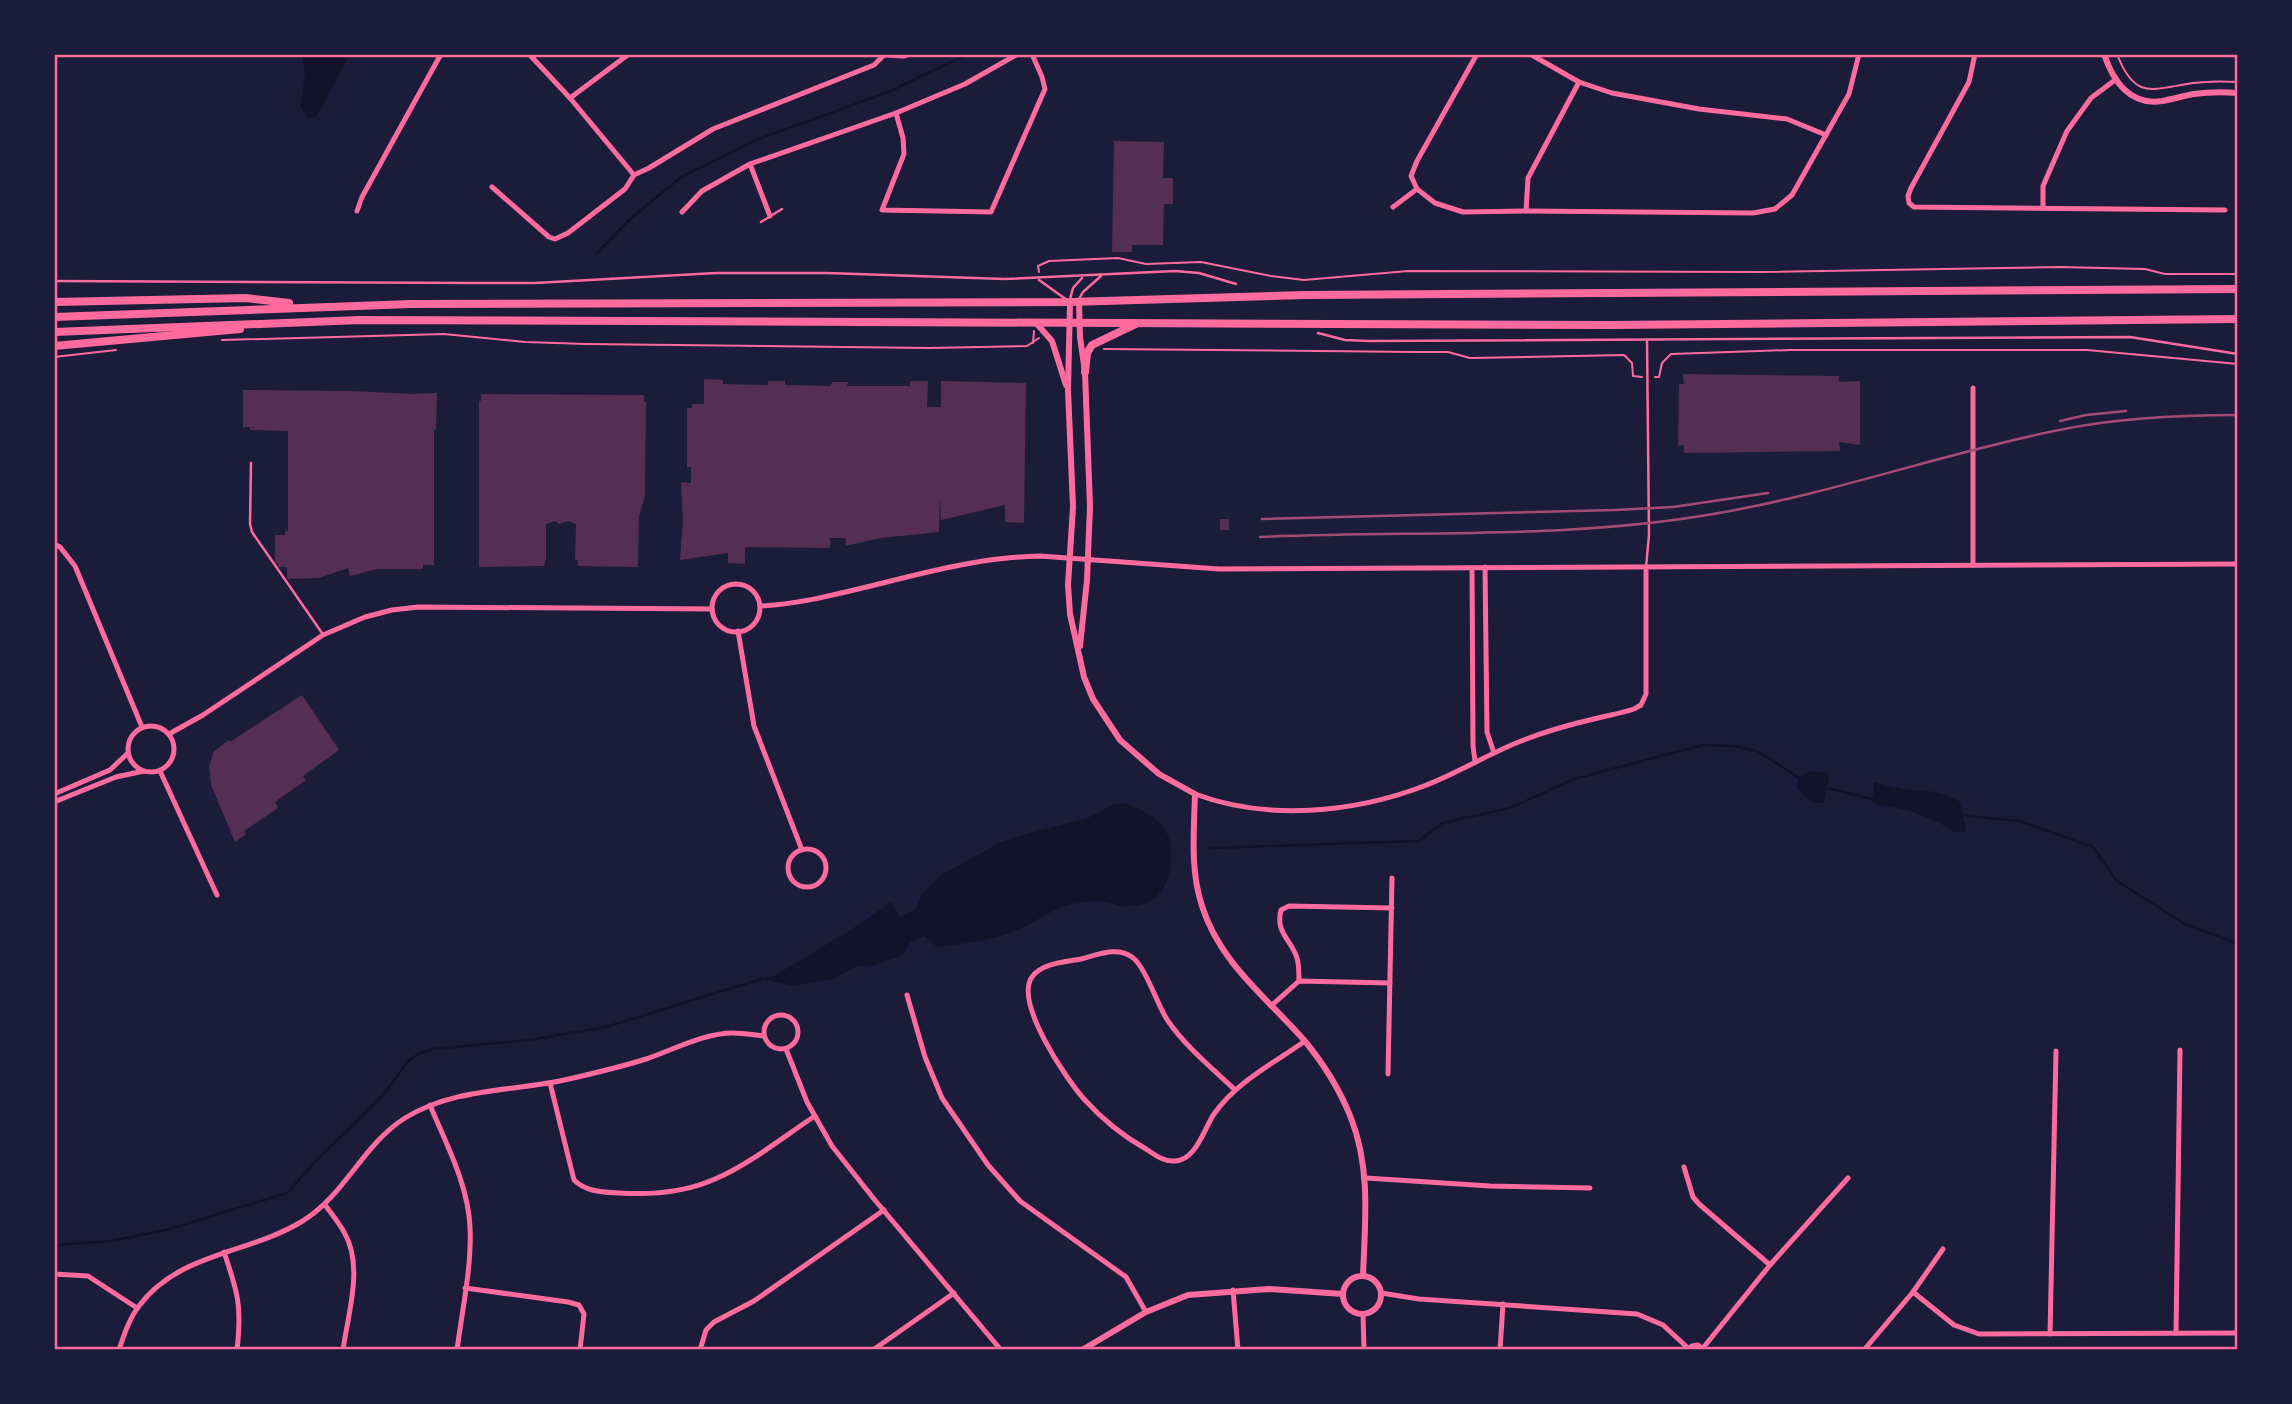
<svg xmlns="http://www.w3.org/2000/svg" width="2292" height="1404" font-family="'Space Grotesk',sans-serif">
  <rect width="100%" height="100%" fill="#1b1b3a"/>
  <g fill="#12122b">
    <path d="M302 54H350L317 116 308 119 300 106 305 77Z"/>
    <path d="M1815 771 1827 773 1829 777 1824 803H1814L1797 789C1797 776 1803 773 1815 771Z"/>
    <path d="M1875 782C1884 785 1894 787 1903 789 1924 791 1942 790 1960 802L1966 828 1964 832H1954L1938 822 1908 810 1875 804 1872 801Z"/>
    <path d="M1124 803C1143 809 1166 820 1170 843 1173 859 1170 886 1156 897 1147 904 1131 908 1120 906 1115 905 1110 902 1105 902 1097 901 1086 902 1078 903 1051 907 1034 925 1010 933 986 941 962 944 937 947L924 936 910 942 903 955 875 965 855 967 833 979 794 986 760 979 776 975 852 929 891 902 899 917 916 909 922 894 940 876 999 843 1019 836 1088 818 1114 804Z"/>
  </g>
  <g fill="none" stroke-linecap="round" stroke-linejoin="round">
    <g stroke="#12122b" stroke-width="2.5">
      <path d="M597 253 628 221 681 177 756 140 886 93 968 54"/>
      <path d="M1827 788 1875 800"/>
      <path d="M1960 815 2019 821 2093 847 2117 881 2185 924 2238 944"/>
      <path d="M1208 848 1419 841 1442 823 1510 808 1574 779 1703 745 1733 746 1757 751 1801 779"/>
      <path d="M54 1245 111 1241 166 1230 287 1193 315 1162 385 1093 408 1061 420 1053 433 1049 530 1040 606 1027 761 979"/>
    </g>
  </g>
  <g fill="#542f53">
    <path d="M1114 141 1164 142 1163 178H1173V204H1164L1163 245H1132V252H1112Z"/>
    <path d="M1683 374 1839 376V382L1860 381V445L1839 442 1840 451 1684 453V445L1678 446 1679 384H1684Z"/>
    <path d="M704 379 723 380V384L768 385V381H785V385L831 386 832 382H848L847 386H910V381H928L927 407H941V381L1026 383 1024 523 1005 522V505L941 520 940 497 939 532 881 538 845 546 846 538H830V548L745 547V564L728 563V553L680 560 683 521 681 482 691 483V467H687V408H692V404H704Z"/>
    <path d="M243 390 351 391 412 394 437 393 436 429H434V565H423V569H377L350 576 348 568 319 578 287 579V567H278V563H275V535H285V531H288V431L250 430V427H243Z"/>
    <path d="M481 394 644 395V402H646L645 496 639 516 638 567 577 566 578 560H575L576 524 568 521 559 524 555 521 546 524V560H545L544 566 479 567V401H481Z"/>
    <rect x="1220" y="519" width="9" height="11"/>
    <path d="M302 695 339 750 303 776 306 780 275 802 278 808 244 831 246 834 235 842 211 785 209 766 214 751 229 740 230 742Z"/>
  </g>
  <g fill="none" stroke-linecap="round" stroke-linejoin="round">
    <g stroke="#ff6b9d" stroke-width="2">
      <path d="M2117 54C2135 101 2152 89 2193 83 2208 81 2222 81 2238 82"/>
      <path d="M1039 272 1038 266 1049 261 1118 258 1146 264 1201 262 1271 276 1304 280 1408 271 1760 272 2060 267 2145 269 2165 274H2238"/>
      <path d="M222 340 444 334 525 342 586 344 929 348 1027 346 1039 338"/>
      <path d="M1033 343 1034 331"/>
      <path d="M1104 349 1415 352H1448L1470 358 1624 355 1632 363 1633 376 1642 377"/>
      <path d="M54 357 116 350"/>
      <path d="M1655 377H1659L1662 363 1671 354 1790 350H2087L2238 364"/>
    </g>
    <g stroke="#ff6b9d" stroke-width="2.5">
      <path d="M761 222 782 209"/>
      <path d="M1039 280 1067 300"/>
      <path d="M54 281 474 283H535L716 273H827L1005 279 1175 271 1199 273 1236 284"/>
      <path d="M1070 299 1073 288 1082 278"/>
      <path d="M1079 299 1083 292 1101 276"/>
      <path d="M1318 333 1345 340 1369 341 2130 337 2238 354"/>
      <path d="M251 463 250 524 252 532 322 633"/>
      <path d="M1646 567 1649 535 1647 340"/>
    </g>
    <g stroke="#ff6b9d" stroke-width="5">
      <path d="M529 54 570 98 634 175"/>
      <path d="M1530 54 1579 82 1612 93 1699 109 1787 119 1826 135"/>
      <path d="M1975 54 1969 82 1911 188 1908 196 1909 203 1914 207 2225 210"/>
      <path d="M884 55 904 56 910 54"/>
      <path d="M570 98 629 54"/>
      <path d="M896 113 903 138 904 154 882 210 991 212 1045 89 1042 77 1032 54"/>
      <path d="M750 164 770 216"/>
      <path d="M634 175 649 168 713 129 874 65 884 55"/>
      <path d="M492 187 549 237 555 239 568 233 625 189 634 175"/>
      <path d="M1417 189 1435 203 1463 212 1526 211 1753 213 1775 209 1792 195 1849 94 1859 54"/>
      <path d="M1417 189 1411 176 1417 161 1477 54"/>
      <path d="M1393 207 1417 189"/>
      <path d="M2043 208V186L2067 131 2091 98 2115 80"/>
      <path d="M357 211 362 197 441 54"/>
      <path d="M1526 211 1528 178 1579 82"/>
      <path d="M682 212 702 191 750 164 896 113 965 84 1018 54"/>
      <path d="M1973 388V565"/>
      <path d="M54 544 60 547 75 566 142 727"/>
      <path d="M1485 567 1487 732 1494 753"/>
      <path d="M1472 568 1473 746 1475 761"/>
      <circle cx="736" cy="608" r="24"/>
      <path d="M760 606C803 604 845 592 887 582 938 569 988 557 1040 556L1219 569 2238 564"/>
      <path d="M738 631 754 726 802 850"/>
      <circle cx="151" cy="749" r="23"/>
      <path d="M169 734 203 715 323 635 365 617 392 610 418 607 712 609"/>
      <path d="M160 771 217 895"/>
      <path d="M54 794 110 770 128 753"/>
      <path d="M1195 794C1267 821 1353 813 1424 786 1458 773 1488 754 1521 741 1546 731 1572 724 1598 718 1610 715 1622 713 1634 709L1641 705 1646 694V567"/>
      <path d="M54 802 116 777 144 771"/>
      <circle cx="807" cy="868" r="19"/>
      <path d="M1299 981C1299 973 1299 964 1297 958 1291 939 1275 933 1281 910L1289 906 1392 908"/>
      <path d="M907 995 925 1057 942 1098 988 1165 1020 1201 1126 1277 1146 1312"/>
      <path d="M1271 1006 1299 981 1390 983"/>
      <circle cx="781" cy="1032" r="17"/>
      <path d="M786 1049 807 1102 832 1146 874 1199 1001 1350"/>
      <path d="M1388 1074 1392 878"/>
      <path d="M550 1083 574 1180C586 1192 603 1192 619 1193 651 1195 686 1192 715 1179 750 1164 783 1137 815 1116"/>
      <path d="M1235 1090C1212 1068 1186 1047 1168 1021 1157 1005 1146 967 1132 957 1117 946 1097 955 1081 959 1066 962 1041 963 1032 977 1014 1002 1066 1079 1084 1099 1102 1119 1123 1136 1146 1149 1155 1155 1164 1162 1175 1161 1196 1160 1204 1129 1214 1114 1236 1082 1274 1063 1305 1041"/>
      <path d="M430 1105C446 1144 468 1184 470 1227 472 1266 462 1311 457 1350"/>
      <path d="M1684 1167 1693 1197 1699 1204 1770 1265"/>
      <path d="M1366 1178 1490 1186 1590 1188"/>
      <path d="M325 1205C332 1214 339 1223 344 1232 364 1266 348 1313 343 1350"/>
      <path d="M224 1252C238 1293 242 1306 237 1350"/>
      <path d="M54 1274 88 1276 137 1308"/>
      <path d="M465 1288 568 1302 579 1305 584 1314 580 1350"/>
      <path d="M1233 1290 1238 1350"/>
      <path d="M1913 1292 1954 1325 1979 1334 2238 1333"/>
      <path d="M1381 1293 1419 1299 1637 1314 1663 1325 1689 1349"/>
      <path d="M1363 1314 1364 1350"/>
      <path d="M2176 1333 2180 1050"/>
      <path d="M2050 1334 2056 1051"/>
      <path d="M1703 1348 1770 1265 1848 1178"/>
      <path d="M119 1350C124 1335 129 1319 139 1306 178 1253 248 1254 301 1222 345 1196 362 1145 405 1118 456 1087 513 1092 569 1079 595 1073 621 1067 646 1059 673 1050 704 1033 733 1033 743 1033 754 1035 764 1036"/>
      <path d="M700 1350 706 1330 714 1322 754 1301 884 1210"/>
      <path d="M873 1350 954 1293"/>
      <path d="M1500 1350 1503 1304"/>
      <path d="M1689 1350 1692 1346 1698 1345 1704 1350"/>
      <path d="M1864 1350 1913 1292 1943 1249"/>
    </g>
    <g stroke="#ff6b9d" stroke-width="6">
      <path d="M2104 54C2113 81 2130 106 2162 101 2173 99 2183 96 2194 94 2208 92 2223 92 2238 93"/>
      <path d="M1079 301 1080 337 1085 372 1090 507 1087 580 1080 646"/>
      <path d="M1070 302 1068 390 1073 507 1068 585 1070 614 1084 677 1093 699 1120 740 1159 774 1195 794C1194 831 1190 870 1202 906 1220 963 1266 997 1304 1040 1323 1063 1340 1090 1351 1118 1371 1169 1365 1222 1363 1276"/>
      <path d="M1037 324 1052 341 1066 385"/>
      <circle cx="1362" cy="1295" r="19"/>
      <path d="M1082 1350 1146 1312 1188 1295 1269 1289 1343 1294"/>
    </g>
    <g stroke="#ff6b9d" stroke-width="8">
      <path d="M54 302 246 298 289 303"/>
      <path d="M54 317 411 304 1070 302 1305 295 2238 289"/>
      <path d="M54 332 360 320 1611 325 2238 319"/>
      <path d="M54 346 240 329"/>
      <path d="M1085 372 1087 353 1092 345 1136 324"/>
    </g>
    <g stroke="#a44b75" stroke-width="2.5">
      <path d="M2060 421 2086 415 2126 411"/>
      <path d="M1262 519 1615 510 1673 507 1768 493"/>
      <path d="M1260 537C1412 530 1568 540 1719 513 1834 493 1944 453 2059 430 2117 418 2178 415 2238 415"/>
    </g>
  </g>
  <rect width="2292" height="1404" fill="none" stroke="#1b1b3a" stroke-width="112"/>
  <rect x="56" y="56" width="2180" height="1292" fill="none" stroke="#ff6b9d" stroke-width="2.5"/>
</svg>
